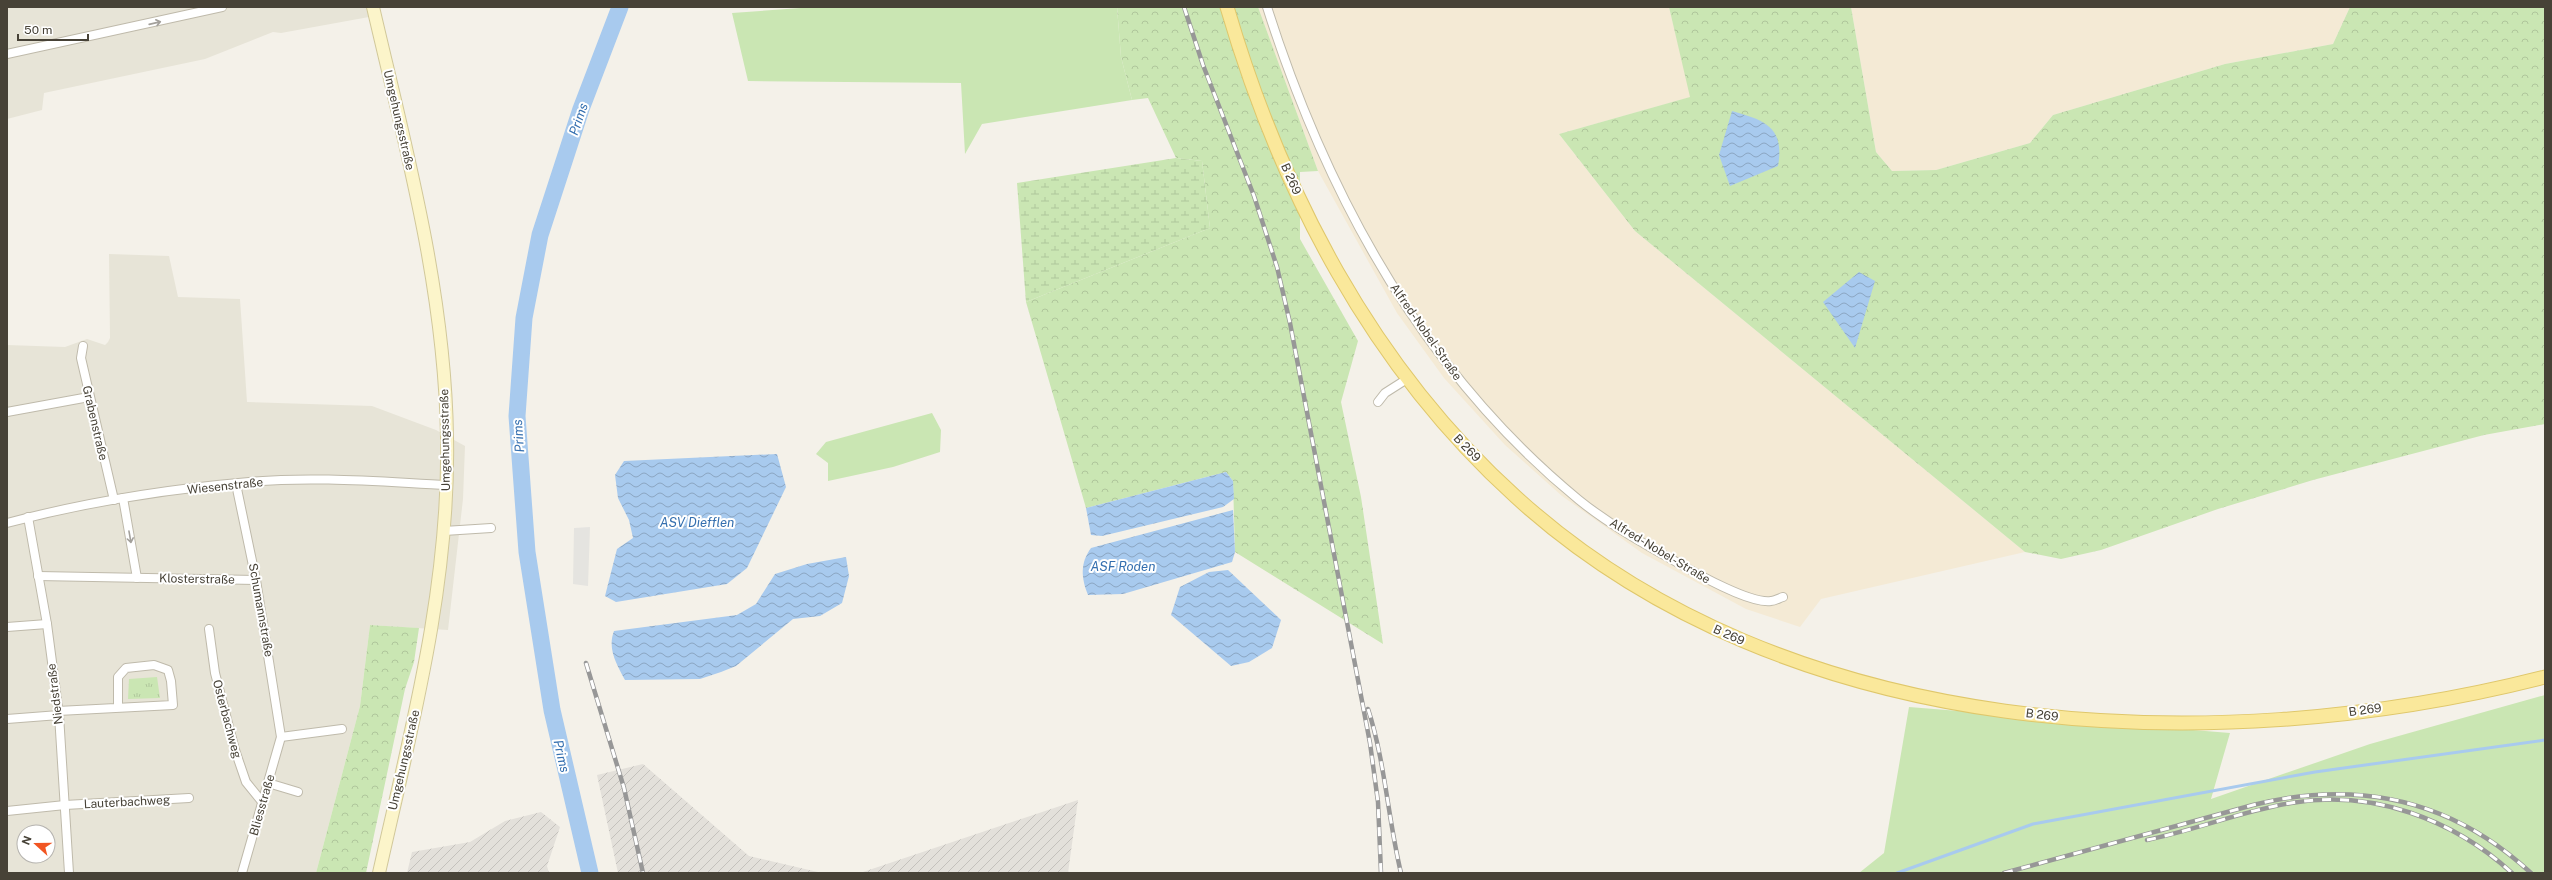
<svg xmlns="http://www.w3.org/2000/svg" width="2552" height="880" font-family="'Public Sans',sans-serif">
  <defs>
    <pattern id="industrial-furrows" width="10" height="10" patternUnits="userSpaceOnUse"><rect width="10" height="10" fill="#e3e0da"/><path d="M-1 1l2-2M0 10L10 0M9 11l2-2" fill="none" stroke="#c4c1bc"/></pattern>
    <pattern id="forest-crowns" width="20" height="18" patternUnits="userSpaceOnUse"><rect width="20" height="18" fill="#cae6b3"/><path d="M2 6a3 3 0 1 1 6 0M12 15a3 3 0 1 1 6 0" fill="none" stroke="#afc69b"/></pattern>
    <pattern id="wetland-marsh" width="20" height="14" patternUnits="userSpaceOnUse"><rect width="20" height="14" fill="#cae6b3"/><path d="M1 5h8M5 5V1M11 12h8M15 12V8" fill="none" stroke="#afc69b"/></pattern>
    <pattern id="park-tufts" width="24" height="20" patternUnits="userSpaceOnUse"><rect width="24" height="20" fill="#cae6b3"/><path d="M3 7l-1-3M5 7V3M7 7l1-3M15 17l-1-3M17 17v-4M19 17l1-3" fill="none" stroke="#afc69b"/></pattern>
    <pattern id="water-waves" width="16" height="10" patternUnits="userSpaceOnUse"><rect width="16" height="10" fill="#a8caee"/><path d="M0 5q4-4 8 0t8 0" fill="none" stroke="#8ba6c2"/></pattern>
  </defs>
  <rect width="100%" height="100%" fill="#f4f1e9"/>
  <g fill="#e7e4d7" fill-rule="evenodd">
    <path d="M7 7H367L369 17 281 33 273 32 205 59 44 93 42 110 7 119Z"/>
    <path d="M109 254 169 256 178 297 240 299 247 402 372 406 436 430 465 446 463 499 448 630 370 625 360 706 316 873H7V345L65 347 87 339 105 345 108 342 110 338ZM24 832H48V856H24Z"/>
  </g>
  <g fill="#f4ead5">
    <path d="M1258 7H1669L1691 97 1559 134 1635 231 2025 552 1821 599 1800 627 1746 609 1642 553 1562 496 1505 445 1444 378 1397 313 1318 171Z"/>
    <path d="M1851 7H2350L2333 44 2225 64 2053 115 2030 143 1936 170 1892 171 1876 152Z"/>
  </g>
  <g fill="url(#industrial-furrows)">
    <path d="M643 764 749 856 822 873H618L597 775Z"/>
    <path d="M1078 800 1068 873H860Z"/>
    <path d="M541 812 560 827 547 866 549 873H407L412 852 470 842 505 821Z"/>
  </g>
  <g fill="#cae6b3">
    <path d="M815 7H1117L1121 57 1132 100 982 124 965 154 961 83 748 81 732 13Z"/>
    <path d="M932 413 941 430 940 452 893 467 828 481V463L816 454 826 442Z"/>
    <path d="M2545 695V873H1859L1884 853 1909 707 2230 733 2211 799 2370 744Z"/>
  </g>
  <g fill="url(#forest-crowns)">
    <path d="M1117 7H1258L1318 171 1300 172V239L1358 341 1341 402 1361 497 1383 644 1235 552 1233 481 1226 472 1086 508 1026 302 1210 228 1202 161 1176 158 1148 98 1132 100 1121 57Z"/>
    <path d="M1669 7H1851L1876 152 1892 171 1936 170 2030 143 2053 115 2225 64 2333 44 2350 7H2545V424L2484 435 2313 480 2218 509 2101 550 2061 559 2025 552 1635 231 1559 134 1690 97Z"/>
    <path d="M370 625 419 628 414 662 405 689 366 873H316L360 706Z"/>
  </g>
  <path fill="url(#wetland-marsh)" d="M1176 158 1202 161 1210 228 1026 302 1017 183Z"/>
  <path fill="url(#park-tufts)" d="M157 677 160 698 128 699 129 679Z"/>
  <path fill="#e5e4e0" d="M590 527 588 586 573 584 574 528Z"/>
  <g fill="url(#water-waves)">
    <path d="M1732 111C1764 120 1785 127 1778 166L1730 186 1719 155Z"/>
    <path d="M1859 272 1875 281 1855 348 1823 302Z"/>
    <path d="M777 454 786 487 747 568 727 584 616 602 605 596 617 549 633 538 629 520 618 498 615 475 624 461Z"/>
    <path d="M1226 472 1233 481 1234 499 1223 507 1102 536 1091 535 1086 508Z"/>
    <path d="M1233 510 1235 552 1232 562 1123 594 1088 595C1081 578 1080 563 1091 548Z"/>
    <path d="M846 557 849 576 842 603 820 616 793 619 736 666 721 672 700 679 625 680C617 665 607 649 614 631L737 615 756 604 775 574 807 564Z"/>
    <path d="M1228 570 1281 620 1272 648 1249 662 1231 666 1171 615 1180 587 1209 572Z"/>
  </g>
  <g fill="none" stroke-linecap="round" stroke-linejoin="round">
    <path stroke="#a8caee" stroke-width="3" d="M1897 873 2033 824 2315 772 2545 740"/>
    <path stroke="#a8caee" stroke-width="17" d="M590 873 552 710 527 552 517 416 524 318 540 235 581 109 620 7"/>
    <defs>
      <g id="street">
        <path d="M1267 7C1327 196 1424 373 1579 500 1610 525 1646 545 1680 564 1699 575 1751 604 1771 601 1775 601 1779 598 1783 597"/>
        <path d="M7 54 222 7"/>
        <path d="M83 346 81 358 114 500"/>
        <path d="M1378 402 1385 393 1407 379"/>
        <path d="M7 412 89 397"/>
        <path d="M236 484 256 580 281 737 242 873"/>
        <path d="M123 498 137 578"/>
        <path d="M28 517 47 624 59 715 69 873"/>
        <path d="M7 523C86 502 168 489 249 482 314 476 382 482 447 485"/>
        <path d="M444 531 491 528"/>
        <path d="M38 576 256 580"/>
        <path d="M7 627 47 624"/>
        <path d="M209 629 215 673 235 750 246 782 263 803"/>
        <path d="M58 711 173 705 171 681 168 670 154 665 126 668 118 677V708"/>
        <path d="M7 719 59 715"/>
        <path d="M281 737 342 729"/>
        <path d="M268 783 298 792"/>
        <path d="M7 811 65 805 189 798"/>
      </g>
      <path id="secondary" d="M373 7C406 149 445 291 447 437 450 586 411 730 379 873"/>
      <path id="primary" d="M1227 7C1281 192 1372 367 1516 497 1785 742 2208 763 2545 677"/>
    </defs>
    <use href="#street" stroke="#bfbaab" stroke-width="10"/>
    <use href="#secondary" stroke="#d1c89a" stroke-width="14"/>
    <use href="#primary" stroke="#dfc76b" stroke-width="15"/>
    <use href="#street" stroke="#fff" stroke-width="8"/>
    <use href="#secondary" stroke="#fcf5ca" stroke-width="12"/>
    <use href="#primary" stroke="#fae89b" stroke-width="13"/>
    <defs>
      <g id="rail">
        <path d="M1184 7 1203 65 1254 196 1277 267 1290 323 1370 743 1378 802 1381 873"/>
        <path d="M586 663 624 788 643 873"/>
        <path d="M1368 709C1385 761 1388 819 1401 873"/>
        <path d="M2147 840C2196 830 2242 811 2291 803 2372 789 2453 819 2512 873"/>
        <path d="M2004 873 2253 805C2358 779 2451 799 2531 873"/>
      </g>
    </defs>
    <use href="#rail" stroke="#979797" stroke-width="4.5"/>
    <use href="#rail" stroke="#fff" stroke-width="3" stroke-dasharray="9" stroke-linecap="butt"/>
  </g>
  <defs><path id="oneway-shaft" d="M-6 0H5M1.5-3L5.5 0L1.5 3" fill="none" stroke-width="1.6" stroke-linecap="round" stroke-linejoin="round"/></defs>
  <g stroke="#a3a09b">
    <use href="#oneway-shaft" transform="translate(155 23) rotate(-13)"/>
    <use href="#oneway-shaft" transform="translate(130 537) rotate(80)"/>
  </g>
  <g text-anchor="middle" stroke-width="4" stroke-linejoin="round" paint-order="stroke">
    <g font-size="12" fill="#474237" stroke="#fff">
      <text transform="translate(399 120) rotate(77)" y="4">Umgehungsstraße</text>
      <text transform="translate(1291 179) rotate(66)" y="4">B 269</text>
      <text transform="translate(1426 332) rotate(55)" y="4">Alfred-Nobel-Straße</text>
      <text transform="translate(95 423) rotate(77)" y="4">Grabenstraße</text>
      <text transform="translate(445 440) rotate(-91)" y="4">Umgehungsstraße</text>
      <text transform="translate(1467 448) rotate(46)" y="4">B 269</text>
      <text transform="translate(225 486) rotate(-6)" y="4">Wiesenstraße</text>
      <text transform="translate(1660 551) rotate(31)" y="4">Alfred-Nobel-Straße</text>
      <text transform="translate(197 579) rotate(1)" y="4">Klosterstraße</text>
      <text transform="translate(261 610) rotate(80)" y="4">Schumannstraße</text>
      <text transform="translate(1729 635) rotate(24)" y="4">B 269</text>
      <text transform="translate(55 694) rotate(-97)" y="4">Niedstraße</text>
      <text transform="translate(2365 710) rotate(-8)" y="4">B 269</text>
      <text transform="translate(2042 715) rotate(7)" y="4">B 269</text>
      <text transform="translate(227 719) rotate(75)" y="4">Osterbachweg</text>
      <text transform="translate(404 760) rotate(-77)" y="4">Umgehungsstraße</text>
      <text transform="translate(127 802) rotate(-3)" y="4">Lauterbachweg</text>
      <text transform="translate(262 805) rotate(-74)" y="4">Bliesstraße</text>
    </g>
    <g font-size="13" font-style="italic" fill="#346faf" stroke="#fff">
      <text transform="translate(578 119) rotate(-71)" y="5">Prims</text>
      <text transform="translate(518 436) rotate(-94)" y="5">Prims</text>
      <text x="697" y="527">ASV Diefflen</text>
      <text x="1123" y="571">ASF Roden</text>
      <text transform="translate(562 756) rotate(77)" y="5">Prims</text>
    </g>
  </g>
  <rect width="2552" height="880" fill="none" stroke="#474237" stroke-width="16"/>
  <g transform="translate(36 844) rotate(291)"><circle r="19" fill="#ffffff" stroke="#b5b3af"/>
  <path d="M0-3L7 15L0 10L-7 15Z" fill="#f15522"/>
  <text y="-6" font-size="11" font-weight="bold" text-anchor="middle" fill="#474237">N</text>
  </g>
  <path d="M18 34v6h70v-6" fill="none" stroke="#474237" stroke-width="2"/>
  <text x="24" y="34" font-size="12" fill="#474237" stroke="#ffffff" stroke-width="3" paint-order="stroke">50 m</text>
</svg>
